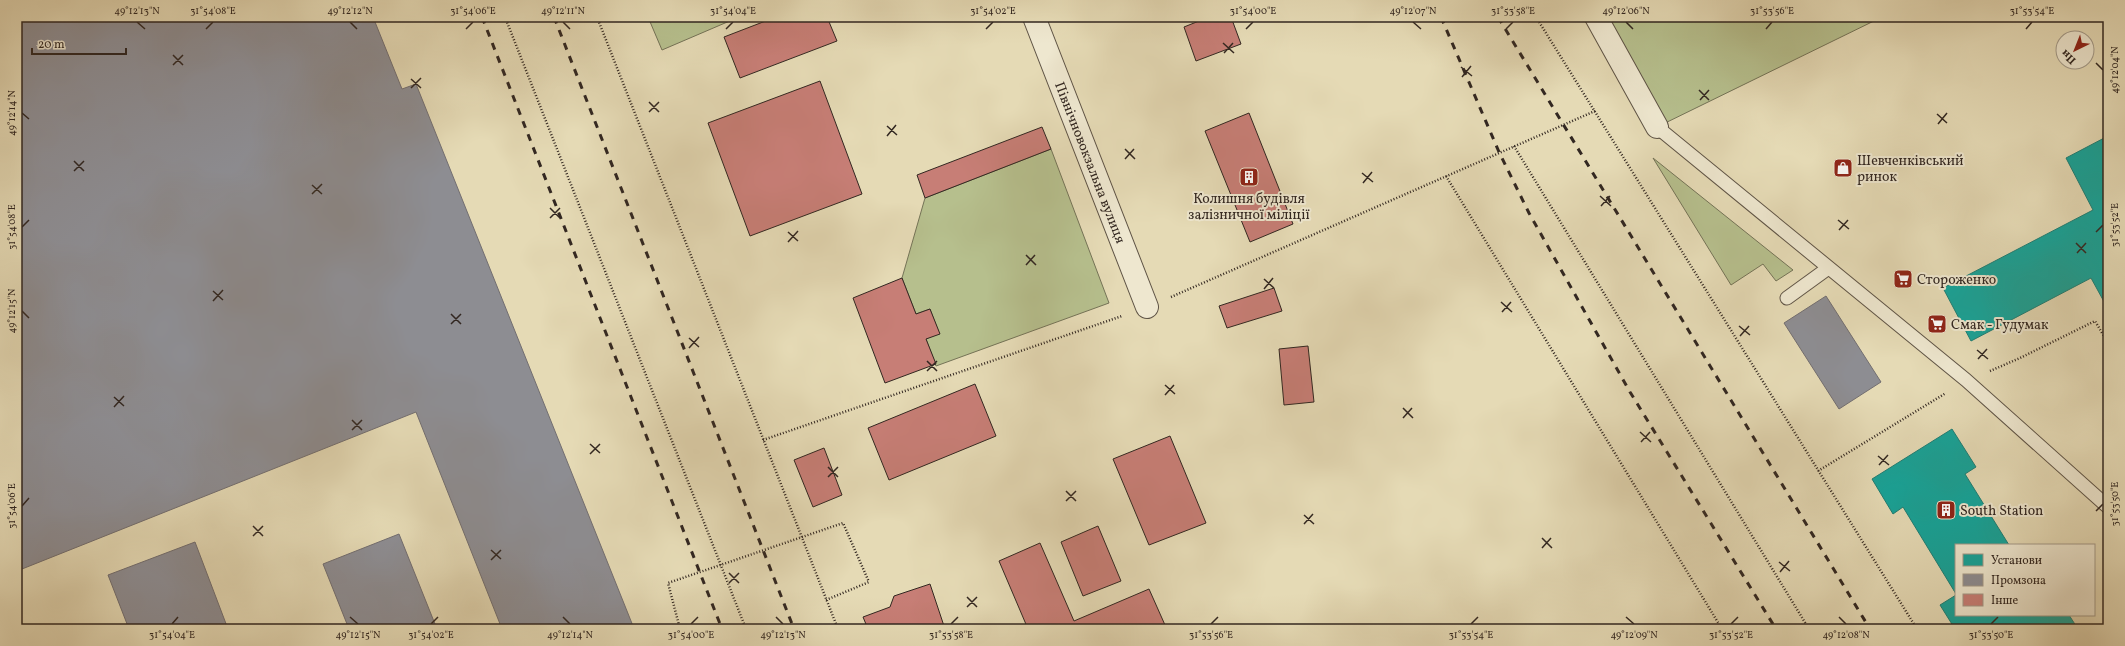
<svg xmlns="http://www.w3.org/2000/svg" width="2125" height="646" font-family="Vollkorn,serif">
  <rect width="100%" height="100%" fill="#e5dab5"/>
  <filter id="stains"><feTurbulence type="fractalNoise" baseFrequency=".005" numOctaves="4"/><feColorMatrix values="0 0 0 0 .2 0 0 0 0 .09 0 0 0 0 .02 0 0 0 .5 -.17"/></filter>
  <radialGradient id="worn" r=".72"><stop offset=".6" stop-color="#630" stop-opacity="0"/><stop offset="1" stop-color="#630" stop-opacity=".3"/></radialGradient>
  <g fill="#b6bf8d" stroke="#747357">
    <path d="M648 17H739L662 50Z"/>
    <path d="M1596 17H1880V18L1657 127Z"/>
    <path d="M1051 149 1109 303 936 366 926 339 939 333 930 309 916 314 902 278 925 198Z"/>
    <path d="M1653 158 1793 270 1776 281 1763 264 1731 285Z"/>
  </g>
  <g fill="#17a398" stroke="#1f7e74">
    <path d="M2108 136V309L2091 278 1971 341 1943 288 2093 210 2066 158Z"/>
    <path d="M1952 429 1976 467 1965 474 2009 545H1956V594L1903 507 1893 514 1872 479Z"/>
    <path d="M1956 595V615H2069L2078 629H1955L1940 605Z"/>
  </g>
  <g fill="#8d8d92" stroke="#726e70">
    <path d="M17 17H373L402 89 416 84 633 626 626 629H502L416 412 17 571Z"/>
    <path d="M1826 296 1881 382 1839 409 1784 323Z"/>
    <path d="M399 534 437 629H349L323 564Z"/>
    <path d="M195 542 228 629H129L108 575Z"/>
  </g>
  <g fill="#c77e76" stroke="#322721">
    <path d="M776 17H827L837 41 740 78 724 37Z"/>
    <path d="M1209 17H1231L1241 44 1196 61 1184 27Z"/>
    <path d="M820 81 862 194 750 236 708 123Z"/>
    <path d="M1249 113 1293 224 1250 242 1205 131Z"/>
    <path d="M1042 127 1051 149 925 198 917 175Z"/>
    <path d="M902 278 916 314 930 309 940 334 926 339 936 364 885 383 853 298Z"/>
    <path d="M1274 288 1282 311 1227 328 1219 306Z"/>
    <path d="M1308 346 1314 402 1284 405 1279 349Z"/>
    <path d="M975 384 996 436 889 480 868 428Z"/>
    <path d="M1170 436 1206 523 1149 545 1113 459Z"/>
    <path d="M824 448 842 495 813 507 794 460Z"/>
    <path d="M1098 526 1121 581 1083 596 1061 542Z"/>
    <path d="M1040 543 1074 621 1149 589 1165 625 1155 629H1028L999 561Z"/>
    <path d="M930 584 945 629H868L863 617 890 607 894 596Z"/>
  </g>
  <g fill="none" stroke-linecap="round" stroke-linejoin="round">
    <defs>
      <g id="lane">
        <path d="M1657 127 1966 380 2108 507"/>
        <path d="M1787 298 1827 269"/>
      </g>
      <g id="street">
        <path id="s1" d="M1034 17 1147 307"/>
        <path d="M1596 17 1657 127"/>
      </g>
    </defs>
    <use href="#lane" stroke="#5f5446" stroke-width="15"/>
    <use href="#street" stroke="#5f5446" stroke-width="24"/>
    <g stroke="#322721" stroke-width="2.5" stroke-dasharray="1 2" stroke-linecap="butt">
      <path d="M505 17 746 629"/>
      <path d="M597 17 838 629"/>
      <path d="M1536 17 1917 629"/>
      <path d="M1514 146 1809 629"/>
      <path d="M1446 176 1722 629"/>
      <path d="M1171 297 1595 111"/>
      <path d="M1990 371 2020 358 2095 321 2108 343"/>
      <path d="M763 440 1122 316"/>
      <path d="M1818 471 1946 393"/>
      <path d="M826 600 869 582"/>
    </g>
    <use href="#lane" stroke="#eee7cf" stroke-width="13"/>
    <use href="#street" stroke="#eee7cf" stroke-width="22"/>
    <g stroke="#322721" stroke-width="3" stroke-dasharray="7 7" stroke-linecap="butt">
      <path d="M482 17 722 629"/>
      <path d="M554 17 794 629"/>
      <path d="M1441 17 1499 152 1529 213 1630 392 1776 629"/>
      <path d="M1498 17 1870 629"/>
    </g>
    <path stroke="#322721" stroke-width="2.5" stroke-dasharray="1 2" stroke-linecap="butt" d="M680 629 668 583 843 523 869 582"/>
  </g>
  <path fill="none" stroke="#322721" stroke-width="1.5" d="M137 22 145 29M350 22 357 29M563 22 570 29M1413 22 1421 29M1626 22 1633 29M206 29 213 22M466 29 473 22M726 29 733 22M986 29 993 22M1246 29 1253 22M1506 29 1513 22M1766 29 1772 22M2026 29 2032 22M1223 43 1234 53M1224 53 1233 43M173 55 183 65M2096 63 2103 70M173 65 183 55M1461 67 1472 76M1462 77 1471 66M411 79 421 88M411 88 421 78M1699 90 1709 100M1700 100 1709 90M649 102 659 112M649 112 659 102M22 113 29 119M1937 114 1947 123M1938 124 1947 113M887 126 897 135M887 136 896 125M1125 149 1135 159M1125 159 1134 149M74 161 84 171M74 171 84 161M1362 173 1373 182M1363 183 1372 172M312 185 322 194M312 194 322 184M1600 196 1611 206M1601 206 1610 196M550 208 560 218M550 218 560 208M1838 220 1849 229M22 227 29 220M1839 230 1848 220M788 232 798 241M2096 232 2103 225M788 242 798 231M2076 243 2086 253M2077 253 2086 243M1026 255 1036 265M1026 265 1035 255M1264 279 1274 288M1264 289 1273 278M213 291 223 300M213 301 223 290M1501 302 1512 312M22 311 29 318M1502 312 1511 302M451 314 461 324M451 324 461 314M1739 326 1750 335M1740 336 1749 326M689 338 699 347M689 348 699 337M1977 350 1988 359M1978 359 1987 349M927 361 937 371M927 371 937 361M1165 385 1175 394M1165 395 1174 385M114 397 124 406M114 407 124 396M1403 408 1413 418M1403 418 1412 408M352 420 362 430M352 430 362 420M1640 432 1651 442M1641 442 1650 432M590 444 600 453M590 454 600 444M1878 456 1889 465M1879 465 1888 455M828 467 838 477M828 477 838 467M1066 491 1076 501M1066 501 1076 491M22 506 29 498M2096 511 2103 504M1304 515 1314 524M1304 524 1313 514M253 526 263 536M253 536 263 526M1542 538 1552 548M1542 548 1551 538M491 550 501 559M491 560 501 550M1779 562 1790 571M1780 572 1789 561M729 573 739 583M729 583 739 573M967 597 977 607M967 607 977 597M350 617 358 624M563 617 570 624M776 617 783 624M1626 617 1634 624M1839 617 1846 624M172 624 178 617M431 624 438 617M691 624 698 617M951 624 958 617M1211 624 1218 617M1471 624 1478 617M1731 624 1738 617M1991 624 1998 617"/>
  <defs>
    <symbol id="shop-square" viewBox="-11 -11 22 22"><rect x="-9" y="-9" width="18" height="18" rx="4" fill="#8f2418" stroke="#eee7cf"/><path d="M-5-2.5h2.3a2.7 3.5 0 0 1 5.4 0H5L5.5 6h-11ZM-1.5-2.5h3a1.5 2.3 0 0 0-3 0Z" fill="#fff"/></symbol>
    <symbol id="building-square" viewBox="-11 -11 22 22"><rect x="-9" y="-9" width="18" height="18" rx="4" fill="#8f2418" stroke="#eee7cf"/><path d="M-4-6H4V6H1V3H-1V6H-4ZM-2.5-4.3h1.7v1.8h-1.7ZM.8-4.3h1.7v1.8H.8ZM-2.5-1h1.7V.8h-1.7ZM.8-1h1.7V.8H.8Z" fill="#fff"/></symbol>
    <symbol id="supermarket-square" viewBox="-11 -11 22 22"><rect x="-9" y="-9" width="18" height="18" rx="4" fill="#8f2418" stroke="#eee7cf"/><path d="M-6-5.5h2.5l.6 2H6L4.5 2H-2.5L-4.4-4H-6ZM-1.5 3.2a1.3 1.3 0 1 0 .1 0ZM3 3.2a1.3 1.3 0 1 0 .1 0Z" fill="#fff"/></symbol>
  </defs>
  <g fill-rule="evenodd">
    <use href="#shop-square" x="1832" y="157" width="22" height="22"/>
    <use href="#building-square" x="1238" y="166" width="22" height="22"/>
    <use href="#supermarket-square" x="1892" y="268" width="22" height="22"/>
    <use href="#supermarket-square" x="1926" y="313" width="22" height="22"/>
    <use href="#building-square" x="1935" y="499" width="22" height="22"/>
  </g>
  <g text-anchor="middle" stroke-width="4" stroke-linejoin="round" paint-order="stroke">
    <g font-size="14" fill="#322721" stroke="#eee7cf" text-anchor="start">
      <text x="1857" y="165">Шевченківський<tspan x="1857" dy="16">ринок</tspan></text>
      <text x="1249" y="203" text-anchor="middle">Колишня будівля<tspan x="1249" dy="16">залізничної міліції</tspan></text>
      <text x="1917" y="284">Стороженко</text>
      <text x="1951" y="329">Смак - Гудумак</text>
      <text x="1960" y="515">South Station</text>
    </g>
    <g font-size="14" fill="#322721" stroke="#eee7cf">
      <text dy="5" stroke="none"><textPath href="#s1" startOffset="156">Північновокзальна вулиця</textPath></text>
    </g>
  </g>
  <rect width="2125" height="646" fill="none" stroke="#e5dab5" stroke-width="44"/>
  <rect x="1955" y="544" width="140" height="72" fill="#eee7cf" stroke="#a39a89"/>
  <rect x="1963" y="554" width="20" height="12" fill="#17a398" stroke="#a39a89"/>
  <text x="1991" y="564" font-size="12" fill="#322721">Установи</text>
  <rect x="1963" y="574" width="20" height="12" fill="#8d8d92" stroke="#a39a89"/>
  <text x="1991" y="584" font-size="12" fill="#322721">Промзона</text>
  <rect x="1963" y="594" width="20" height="12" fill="#c77e76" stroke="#a39a89"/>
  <text x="1991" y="604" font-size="12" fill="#322721">Інше</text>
  <g transform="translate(2075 50) rotate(223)"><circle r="19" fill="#eee7cf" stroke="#a39a89"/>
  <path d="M0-3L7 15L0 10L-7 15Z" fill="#8f2418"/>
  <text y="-6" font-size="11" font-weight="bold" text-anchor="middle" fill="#322721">Пн</text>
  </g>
  <path d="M32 48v6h94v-6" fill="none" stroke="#322721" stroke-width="2"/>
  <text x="38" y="48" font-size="12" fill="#322721" stroke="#eee7cf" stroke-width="3" paint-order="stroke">20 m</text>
  <rect x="22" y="22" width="2081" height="602" fill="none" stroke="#322721" stroke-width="1.5"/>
  <g font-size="10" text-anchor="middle" fill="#322721">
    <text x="137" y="14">49°12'13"N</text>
    <text x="213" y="14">31°54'08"E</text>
    <text x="350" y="14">49°12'12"N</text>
    <text x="473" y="14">31°54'06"E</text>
    <text x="563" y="14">49°12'11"N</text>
    <text x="733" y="14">31°54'04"E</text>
    <text x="993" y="14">31°54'02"E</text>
    <text x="1253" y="14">31°54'00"E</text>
    <text x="1413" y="14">49°12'07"N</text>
    <text x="1513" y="14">31°53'58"E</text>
    <text x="1626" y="14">49°12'06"N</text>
    <text x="1772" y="14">31°53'56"E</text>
    <text x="2032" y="14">31°53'54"E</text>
    <text transform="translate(2114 70) rotate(-90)" y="4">49°12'04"N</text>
    <text transform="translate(11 113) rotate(-90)" y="4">49°12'14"N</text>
    <text transform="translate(2114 225) rotate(-90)" y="4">31°53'52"E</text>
    <text transform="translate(11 227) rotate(-90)" y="4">31°54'08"E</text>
    <text transform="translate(11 311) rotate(-90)" y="4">49°12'15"N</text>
    <text transform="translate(2114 504) rotate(-90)" y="4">31°53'50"E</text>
    <text transform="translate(11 506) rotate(-90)" y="4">31°54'06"E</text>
    <text x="172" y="638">31°54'04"E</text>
    <text x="358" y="638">49°12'15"N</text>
    <text x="431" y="638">31°54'02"E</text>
    <text x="570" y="638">49°12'14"N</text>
    <text x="691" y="638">31°54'00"E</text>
    <text x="783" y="638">49°12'13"N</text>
    <text x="951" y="638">31°53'58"E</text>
    <text x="1211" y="638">31°53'56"E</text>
    <text x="1471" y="638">31°53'54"E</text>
    <text x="1634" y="638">49°12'09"N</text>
    <text x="1731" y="638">31°53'52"E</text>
    <text x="1846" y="638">49°12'08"N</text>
    <text x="1991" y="638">31°53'50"E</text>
  </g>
  <rect width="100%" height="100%" filter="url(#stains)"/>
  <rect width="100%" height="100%" fill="url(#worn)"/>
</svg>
